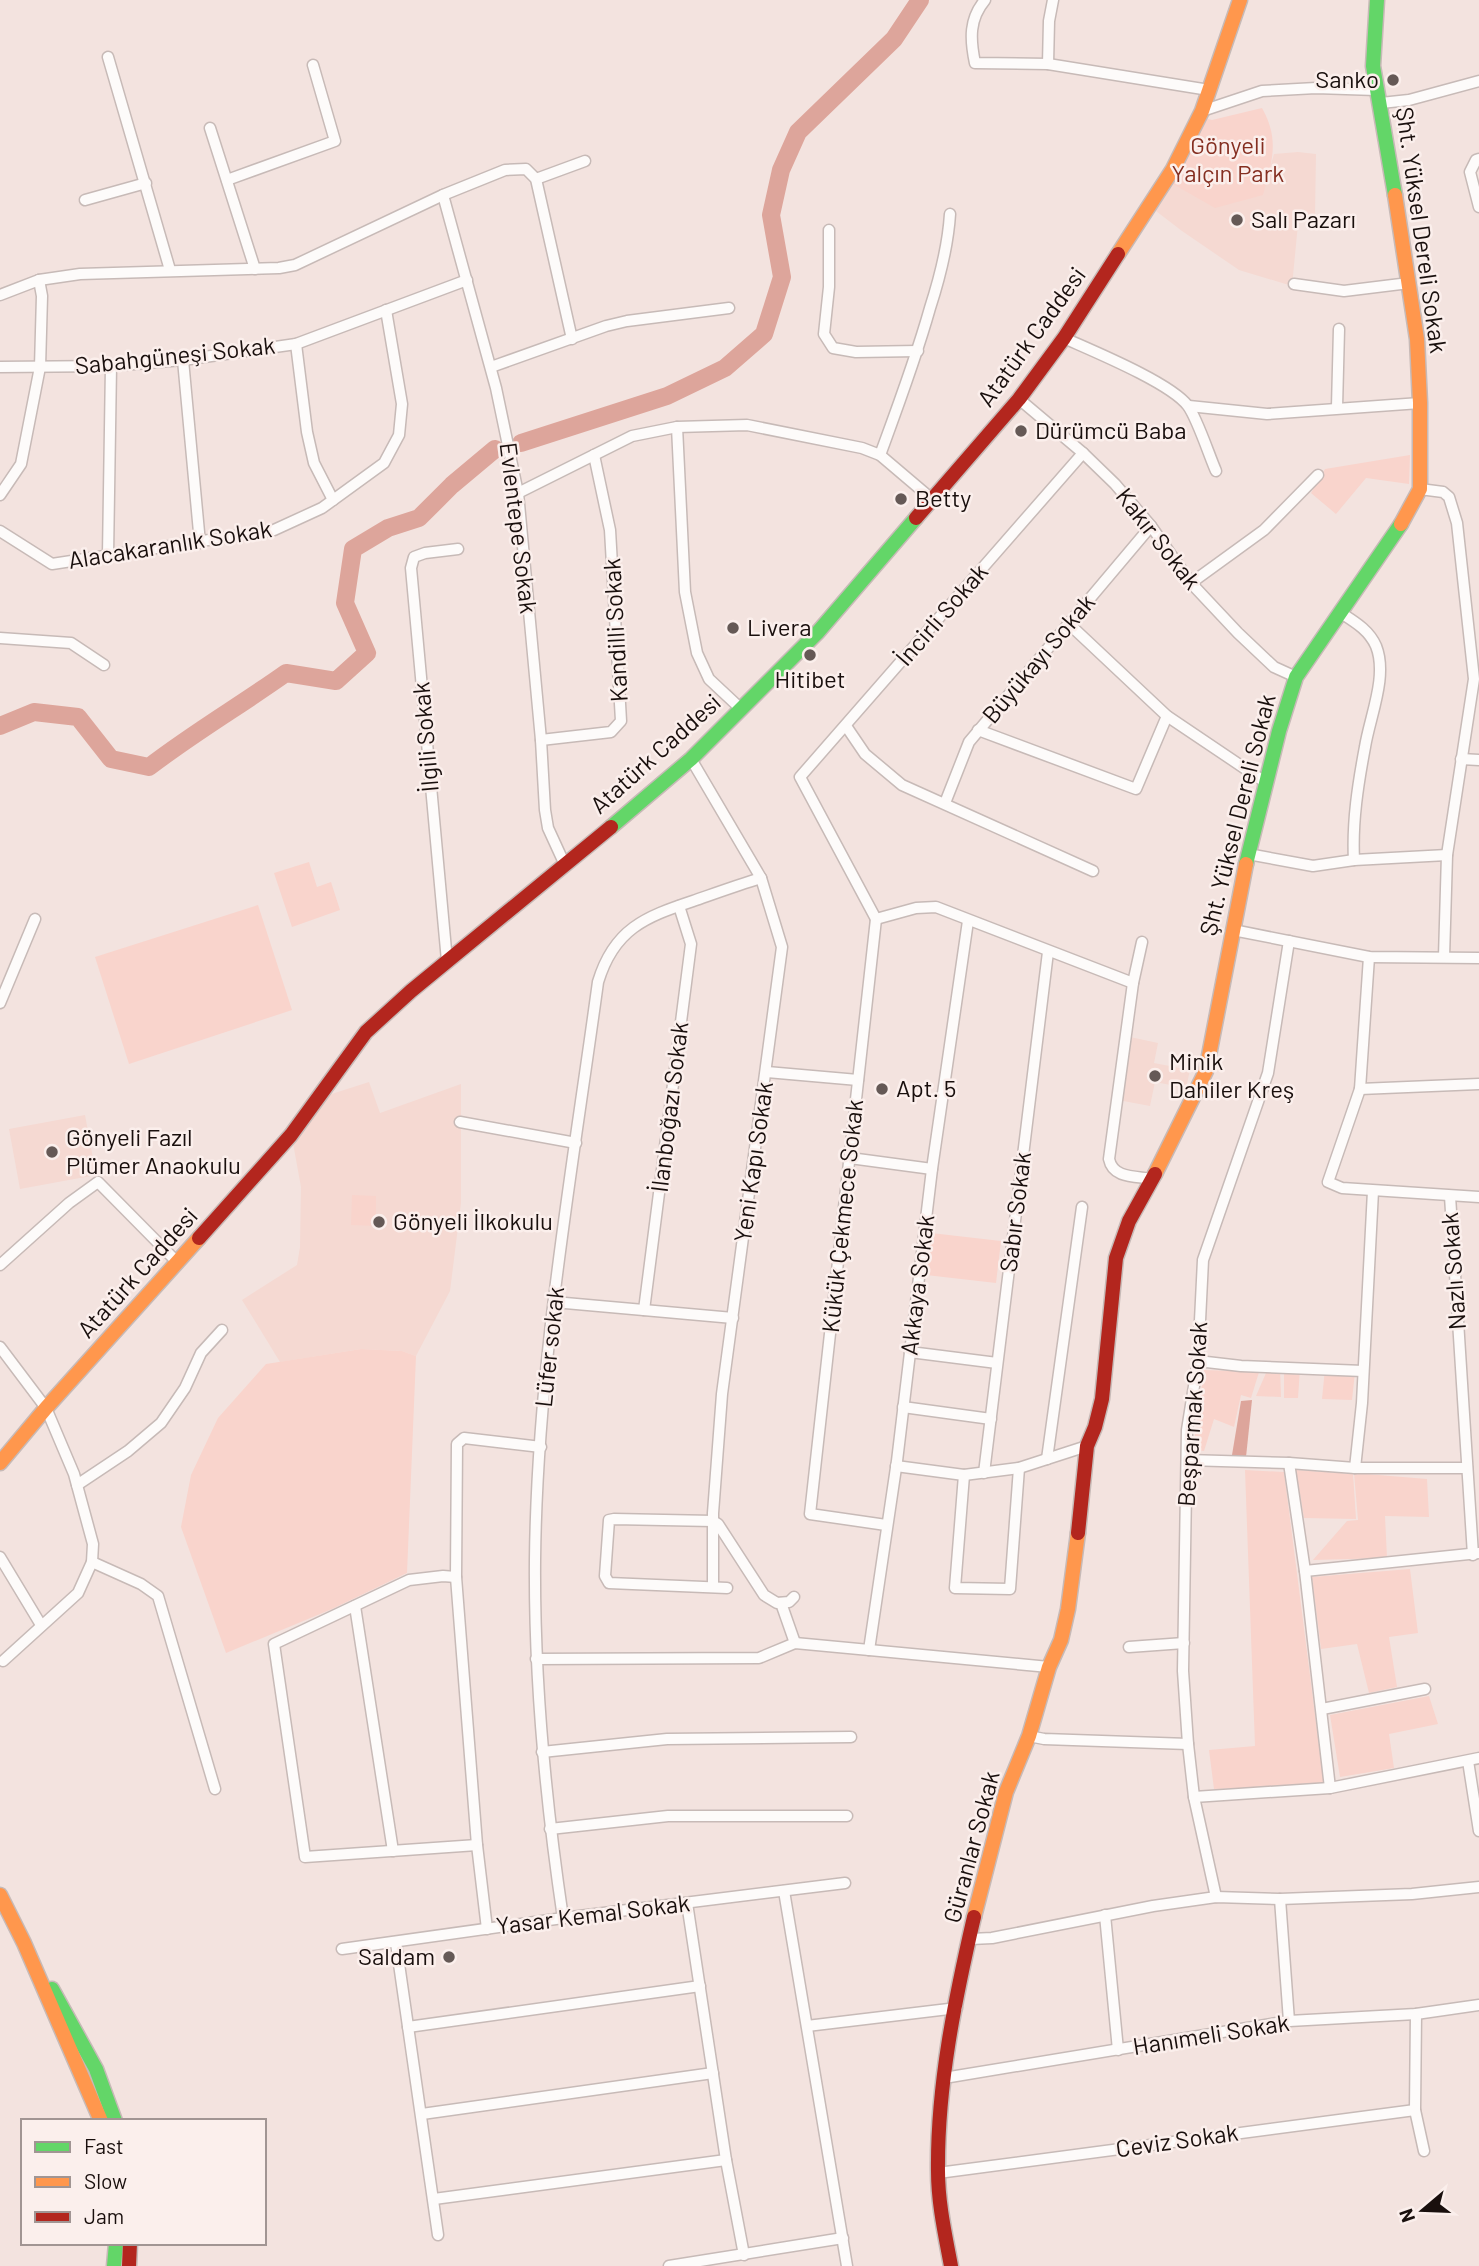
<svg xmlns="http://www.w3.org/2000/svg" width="1479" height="2266" font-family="Barlow,sans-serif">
  <rect width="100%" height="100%" fill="#f3e3df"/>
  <g fill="#f5d9d2">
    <path d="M1298 152 1316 154 1315 215 1298 224 1292 286 1239 270 1182 231 1152 208 1171 183 1262 195 1274 154Z"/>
    <path d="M1130 1037 1158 1043 1154 1063 1190 1070 1186 1088 1155 1082 1150 1106 1118 1100Z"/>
    <path d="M369 1082 380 1113 461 1084V1203L450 1291 416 1356 402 1351 361 1349 280 1362 242 1300 297 1265 300 1247 301 1187 293 1143 316 1099Z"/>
    <path d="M85 1115 96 1175 20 1189 9 1129Z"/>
  </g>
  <g fill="#f9d4cc">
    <path d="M1262 108C1280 140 1272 162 1263 195L1215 208 1171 183 1200 117 1212 120Z"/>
    <path d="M1410 455 1409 484 1366 478 1336 514 1311 493 1325 469Z"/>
    <path d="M309 862 317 887 331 882 340 910 292 927 274 873Z"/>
    <path d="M258 905 292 1010 129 1064 95 957Z"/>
    <path d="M352 1195 376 1196V1226L351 1225Z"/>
    <path d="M931 1233 1001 1241 996 1283 926 1275Z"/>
    <path d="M361 1349 402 1351 416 1356 407 1573 332 1609 226 1653 181 1527 191 1475 218 1418 266 1364Z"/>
    <path d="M1269 1366 1280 1367 1281 1397 1256 1396Z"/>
    <path d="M1284 1368H1300L1298 1398H1284Z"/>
    <path d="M1325 1369 1355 1372 1352 1400 1322 1399Z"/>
    <path d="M1204 1370 1259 1372 1251 1398 1241 1395 1234 1427 1214 1419 1204 1451 1193 1450Z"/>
    <path d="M1245 1470 1284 1472 1324 1785 1214 1789 1209 1750 1255 1746Z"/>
    <path d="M1296 1470 1353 1474 1356 1519 1304 1518Z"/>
    <path d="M1354 1473 1427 1479 1429 1517 1385 1516 1387 1558 1313 1560 1347 1521 1358 1520Z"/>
    <path d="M1410 1569 1418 1633 1389 1637 1397 1687 1369 1693 1357 1644 1321 1649 1312 1577Z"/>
    <path d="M1429 1696 1438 1724 1389 1734 1394 1768 1340 1777 1330 1715Z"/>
  </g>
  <path fill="#dda59b" d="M1252 1400 1246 1457 1232 1455 1241 1401Z"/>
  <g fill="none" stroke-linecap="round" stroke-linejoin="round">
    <g stroke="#dda59b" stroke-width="18">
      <path d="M521 443 667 396 725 368 764 334 782 277 771 215 781 170 798 132 894 39 920 0"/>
      <path d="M0 726 34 712 78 717 111 759 149 767C193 733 241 705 286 673L336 681 367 653 345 603 353 549 388 528 419 518 452 485 495 449"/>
    </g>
    <defs>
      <g id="street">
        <path d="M985 0C969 19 970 39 975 63L1048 64 1209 90"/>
        <path d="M108 57 170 270"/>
        <path d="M1048 64 1049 21 1053 0"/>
        <path d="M1381 103 1409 100 1479 81"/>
        <path d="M1202 111 1262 91 1316 88 1376 90"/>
        <path d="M210 128 255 269"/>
        <path d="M1479 159 1476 160 1470 172 1479 207"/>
        <path d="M536 179 585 161"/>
        <path d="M227 180 335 141 313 65"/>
        <path d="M443 195 496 388 518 493 541 740 545 810 548 828 565 865"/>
        <path d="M85 200 146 183"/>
        <path d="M829 230V287L824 334 833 348 856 352 918 351"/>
        <path d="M1294 284 1344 291 1409 283"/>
        <path d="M0 295 39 280 80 274 279 268 295 265 443 195 505 170 526 169 536 179 572 339"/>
        <path d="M1064 338C1093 351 1171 383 1188 406 1197 418 1209 455 1216 471"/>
        <path d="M296 344 307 432 314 463 333 500"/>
        <path d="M183 360 200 543"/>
        <path d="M0 367 111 366 183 360 296 344 467 280"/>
        <path d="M491 367 606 326 627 321 729 308"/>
        <path d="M1019 399 1083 453 1115 484 1151 526 1191 583 1238 633 1274 667 1296 677"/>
        <path d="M1189 406 1267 414 1420 403"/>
        <path d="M1337 407 1339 329"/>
        <path d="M677 427 685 592 697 653 709 679 740 708"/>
        <path d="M880 455C898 406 916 358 930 308 940 277 948 246 950 214"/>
        <path d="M1420 489 1443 492 1449 497 1457 523 1474 679 1447 855 1444 957"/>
        <path d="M518 493 632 436 677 427 747 425 862 448 880 455 933 500"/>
        <path d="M0 495 21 464 40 367 42 296 39 280"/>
        <path d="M0 531 52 564 274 530 322 508 384 463 399 435 402 404 386 310"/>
        <path d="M108 555 111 366"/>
        <path d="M1191 583 1264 530 1318 475"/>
        <path d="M1341 613C1355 622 1369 630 1376 646 1388 676 1370 716 1365 747 1358 784 1352 822 1354 860"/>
        <path d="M1068 623 1167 716 1265 782"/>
        <path d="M0 638 71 643 104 665"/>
        <path d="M846 726 865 754 902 785 1093 871"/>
        <path d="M978 730 1136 789 1167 716"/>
        <path d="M541 740 611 732 621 721 610 530 594 455"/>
        <path d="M691 759 761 878 782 947 722 1394 713 1513V1586"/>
        <path d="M1461 759 1479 760"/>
        <path d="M945 803 969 742 1151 526"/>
        <path d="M1248 854 1313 866 1354 860 1447 855"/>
        <path d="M876 919 810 1514 886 1525"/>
        <path d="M876 919 800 777 1083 453"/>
        <path d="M876 919 916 908 936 907 1133 983"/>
        <path d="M1233 930 1369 957 1479 958"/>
        <path d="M1142 942 1133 983 1109 1159C1113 1179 1136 1176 1153 1179"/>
        <path d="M1369 957 1360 1089 1328 1182 1342 1188 1479 1197"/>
        <path d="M447 961 411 568 414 557 425 553 458 549"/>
        <path d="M0 1003 35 919"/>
        <path d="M767 1072 858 1080"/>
        <path d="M1360 1089 1479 1084"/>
        <path d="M460 1122 576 1143"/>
        <path d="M850 1158 932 1169"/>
        <path d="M1450 1196 1473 1555"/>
        <path d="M0 1265 69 1203 98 1182 177 1262"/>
        <path d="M554 1302 733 1318"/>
        <path d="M644 1310 691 944 679 906"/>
        <path d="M0 1347 46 1408 74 1474 93 1544 92 1562 78 1593 3 1661"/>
        <path d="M910 1352 997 1363"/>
        <path d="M1198 1361 1241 1366 1363 1371"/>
        <path d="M903 1407 991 1419"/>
        <path d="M1047 1459 1082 1207"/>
        <path d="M1187 1460 1289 1463 1355 1468H1467"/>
        <path d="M1289 1463 1305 1571 1330 1788"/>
        <path d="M896 1466 964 1475 1019 1468 1087 1446"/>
        <path d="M1355 1468 1362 1403 1373 1191"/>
        <path d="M984 1473 1048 952"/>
        <path d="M964 1475 955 1588 1010 1589 1019 1468"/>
        <path d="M77 1485 128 1451 161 1423 185 1388 201 1353 222 1330"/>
        <path d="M0 1557 41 1625"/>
        <path d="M92 1562 141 1584 158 1596 215 1789"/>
        <path d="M1305 1571 1479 1553"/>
        <path d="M456 1577 477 1845 487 1929"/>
        <path d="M727 1588 609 1583 605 1576 609 1520 614 1519 713 1521 718 1524 764 1595 777 1603 789 1602 794 1597"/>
        <path d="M781 1603 795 1643"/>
        <path d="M355 1606 393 1851"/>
        <path d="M1129 1647 1184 1643"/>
        <path d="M869 1650 897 1461 932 1169 968 921"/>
        <path d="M536 1659 759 1658 795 1643 1049 1667"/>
        <path d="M1322 1709 1425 1689"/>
        <path d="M1029 1736 1044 1739 1188 1744"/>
        <path d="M542 1752 667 1739 851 1737"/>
        <path d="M1468 1761 1479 1831"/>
        <path d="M1194 1797 1330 1788 1479 1758"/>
        <path d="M550 1829 668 1816H847"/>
        <path d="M477 1845 305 1857 274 1644 409 1580 443 1576 456 1577 457 1444 464 1438 541 1447"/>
        <path d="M784 1891 847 2266"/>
        <path d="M1216 1897 1194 1797 1188 1744 1183 1671 1187 1430 1198 1361 1203 1260 1268 1073 1289 941"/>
        <path d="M1280 1899 1289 2021"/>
        <path d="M687 1903 726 2160 744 2255"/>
        <path d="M1105 1915 1118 2050"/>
        <path d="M563 1918C545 1797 534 1682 535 1560 537 1366 572 1173 598 982 614 929 645 917 693 901 716 893 738 885 761 878"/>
        <path d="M971 1939 992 1938 1153 1906 1216 1897 1280 1899 1412 1894 1479 1887"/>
        <path d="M396 1943 438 2235"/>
        <path d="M342 1949 563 1918 845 1883"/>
        <path d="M1416 2014 1415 2110 1424 2151"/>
        <path d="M807 2026 957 2008"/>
        <path d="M408 2027 700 1986"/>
        <path d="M944 2078 1289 2021 1416 2014 1479 2005"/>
        <path d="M422 2114 713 2073"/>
        <path d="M938 2173 1415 2110"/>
        <path d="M434 2199 726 2160"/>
        <path d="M669 2266 843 2238"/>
      </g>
      <g id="fast">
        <path d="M1377 0 1373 66 1395 195"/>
        <path d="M611 827 691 759 818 632 916 518"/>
        <path d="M1246 864 1279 731 1296 677 1401 524"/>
        <path d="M52 1989 96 2069 115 2121"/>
        <path d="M114 2266 116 2243"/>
      </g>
      <g id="slow">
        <path d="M1395 195 1417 339 1420 403V489L1401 524"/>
        <path d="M1118 254 1173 169 1202 111 1240 0"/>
        <path d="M1155 1174 1206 1071 1246 864"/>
        <path d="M0 1463 46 1408 199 1238"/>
        <path d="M0 1895 24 1943 101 2121"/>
        <path d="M974 1917 1006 1792 1029 1736 1049 1667 1061 1640 1068 1609 1078 1533"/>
      </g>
      <g id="jam">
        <path d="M916 518 1019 399 1064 338 1118 254"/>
        <path d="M199 1238 291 1135 366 1032 411 991 611 827"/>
        <path d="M1078 1533 1087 1446 1095 1427 1102 1399 1116 1258 1129 1221 1155 1174"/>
        <path d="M129 2266 130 2243"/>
        <path d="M951 2266C945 2234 938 2203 938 2171 937 2086 955 1999 974 1917"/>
      </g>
    </defs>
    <use href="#street" stroke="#c7bab7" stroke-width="13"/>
    <use href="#fast" stroke="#c7bab7" stroke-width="17"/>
    <use href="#slow" stroke="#c7bab7" stroke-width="17"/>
    <use href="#jam" stroke="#c7bab7" stroke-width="17"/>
    <use href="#street" stroke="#fdfbfa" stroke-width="10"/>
    <use href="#fast" stroke="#63d668" stroke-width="14"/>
    <use href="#slow" stroke="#ff974d" stroke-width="14"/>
    <use href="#jam" stroke="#b3261e" stroke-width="14"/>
  </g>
  <g fill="#655956" stroke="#fbefec" stroke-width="2.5">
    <circle cx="1393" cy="80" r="7"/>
    <circle cx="1237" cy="220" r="7"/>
    <circle cx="1021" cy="431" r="7"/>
    <circle cx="901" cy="499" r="7"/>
    <circle cx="733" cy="628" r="7"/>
    <circle cx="810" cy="655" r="7"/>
    <circle cx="1155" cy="1076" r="7"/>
    <circle cx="882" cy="1089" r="7"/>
    <circle cx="52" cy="1152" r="7"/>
    <circle cx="379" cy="1222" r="7"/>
    <circle cx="449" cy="1957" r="7"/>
  </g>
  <g text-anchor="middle" stroke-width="5" stroke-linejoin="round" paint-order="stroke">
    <g font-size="24" fill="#190f0d" stroke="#fbefec" text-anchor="start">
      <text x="1379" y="88" text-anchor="end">Sanko</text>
      <text x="1251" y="228">Salı Pazarı</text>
      <text x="1035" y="439">Dürümcü Baba</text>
      <text x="915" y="507">Betty</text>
      <text x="747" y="636">Livera</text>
      <text x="810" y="688" text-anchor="middle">Hitibet</text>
      <text x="1169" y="1070">Minik<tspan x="1169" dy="28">Dahiler Kreş</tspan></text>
      <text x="896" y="1097">Apt. 5</text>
      <text x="66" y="1146">Gönyeli Fazıl<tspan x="66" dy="28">Plümer Anaokulu</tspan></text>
      <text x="393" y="1230">Gönyeli İlkokulu</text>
      <text x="435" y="1965" text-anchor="end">Saldam</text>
    </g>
    <g font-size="24" fill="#852f21" stroke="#fbefec">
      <text x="1228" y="154">Gönyeli<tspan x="1228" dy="28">Yalçın Park</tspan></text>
    </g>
    <g font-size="24" fill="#190f0d" stroke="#fbefec">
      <text transform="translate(1421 230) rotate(82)" y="8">Şht. Yüksel Dereli Sokak</text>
      <text transform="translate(1032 337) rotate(-54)" y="8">Atatürk Caddesi</text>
      <text transform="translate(175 356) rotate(-6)" y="8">Sabahgüneşi Sokak</text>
      <text transform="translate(518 528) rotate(83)" y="8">Evlentepe Sokak</text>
      <text transform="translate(1158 539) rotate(52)" y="8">Kakır Sokak</text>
      <text transform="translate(170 545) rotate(-9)" y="8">Alacakaranlık Sokak</text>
      <text transform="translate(942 615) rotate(-49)" y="8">İncirli Sokak</text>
      <text transform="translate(616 630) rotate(-93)" y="8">Kandilli Sokak</text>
      <text transform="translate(1039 659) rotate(-50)" y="8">Büyükayı Sokak</text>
      <text transform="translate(426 737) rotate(-95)" y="8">İlgili Sokak</text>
      <text transform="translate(656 754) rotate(-42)" y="8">Atatürk Caddesi</text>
      <text transform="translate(1238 815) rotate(-76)" y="8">Şht. Yüksel Dereli Sokak</text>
      <text transform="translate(670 1107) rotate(-83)" y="8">İlanboğazı Sokak</text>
      <text transform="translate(754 1162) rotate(-82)" y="8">Yeni Kapı Sokak</text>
      <text transform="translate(1016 1212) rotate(-83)" y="8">Sabır Sokak</text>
      <text transform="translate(843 1216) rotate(-84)" y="8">Kükük Çekmece Sokak</text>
      <text transform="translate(1454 1271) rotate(-94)" y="8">Nazlı Sokak</text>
      <text transform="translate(138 1273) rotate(-48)" y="8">Atatürk Caddesi</text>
      <text transform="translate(918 1285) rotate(-83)" y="8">Akkaya Sokak</text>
      <text transform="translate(550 1347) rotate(-84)" y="8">Lüfer sokak</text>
      <text transform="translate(1193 1414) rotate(-86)" y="8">Beşparmak Sokak</text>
      <text transform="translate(972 1847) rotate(-75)" y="8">Güranlar Sokak</text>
      <text transform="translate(593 1915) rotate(-7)" y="8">Yasar Kemal Sokak</text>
      <text transform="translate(1211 2035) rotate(-9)" y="8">Hanımeli Sokak</text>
      <text transform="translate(1177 2141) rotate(-8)" y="8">Ceviz Sokak</text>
    </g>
  </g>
  <rect x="21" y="2119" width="245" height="126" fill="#fbefec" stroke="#a19593" stroke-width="2"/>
  <rect x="35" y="2142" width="35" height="10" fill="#63d668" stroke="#a19593" stroke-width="2"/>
  <text x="84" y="2154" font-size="21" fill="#190f0d">Fast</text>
  <rect x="35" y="2177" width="35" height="10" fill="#ff974d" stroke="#a19593" stroke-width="2"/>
  <text x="84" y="2189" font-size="21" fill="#190f0d">Slow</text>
  <rect x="35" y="2212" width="35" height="10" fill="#b3261e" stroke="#a19593" stroke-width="2"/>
  <text x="84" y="2224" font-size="21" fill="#190f0d">Jam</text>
  <g transform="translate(1423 2210) rotate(251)" stroke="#fbefec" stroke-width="5" paint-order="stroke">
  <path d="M0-5L12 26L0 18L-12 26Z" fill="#190f0d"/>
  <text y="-10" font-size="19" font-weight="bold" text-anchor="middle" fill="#190f0d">N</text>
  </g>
</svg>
